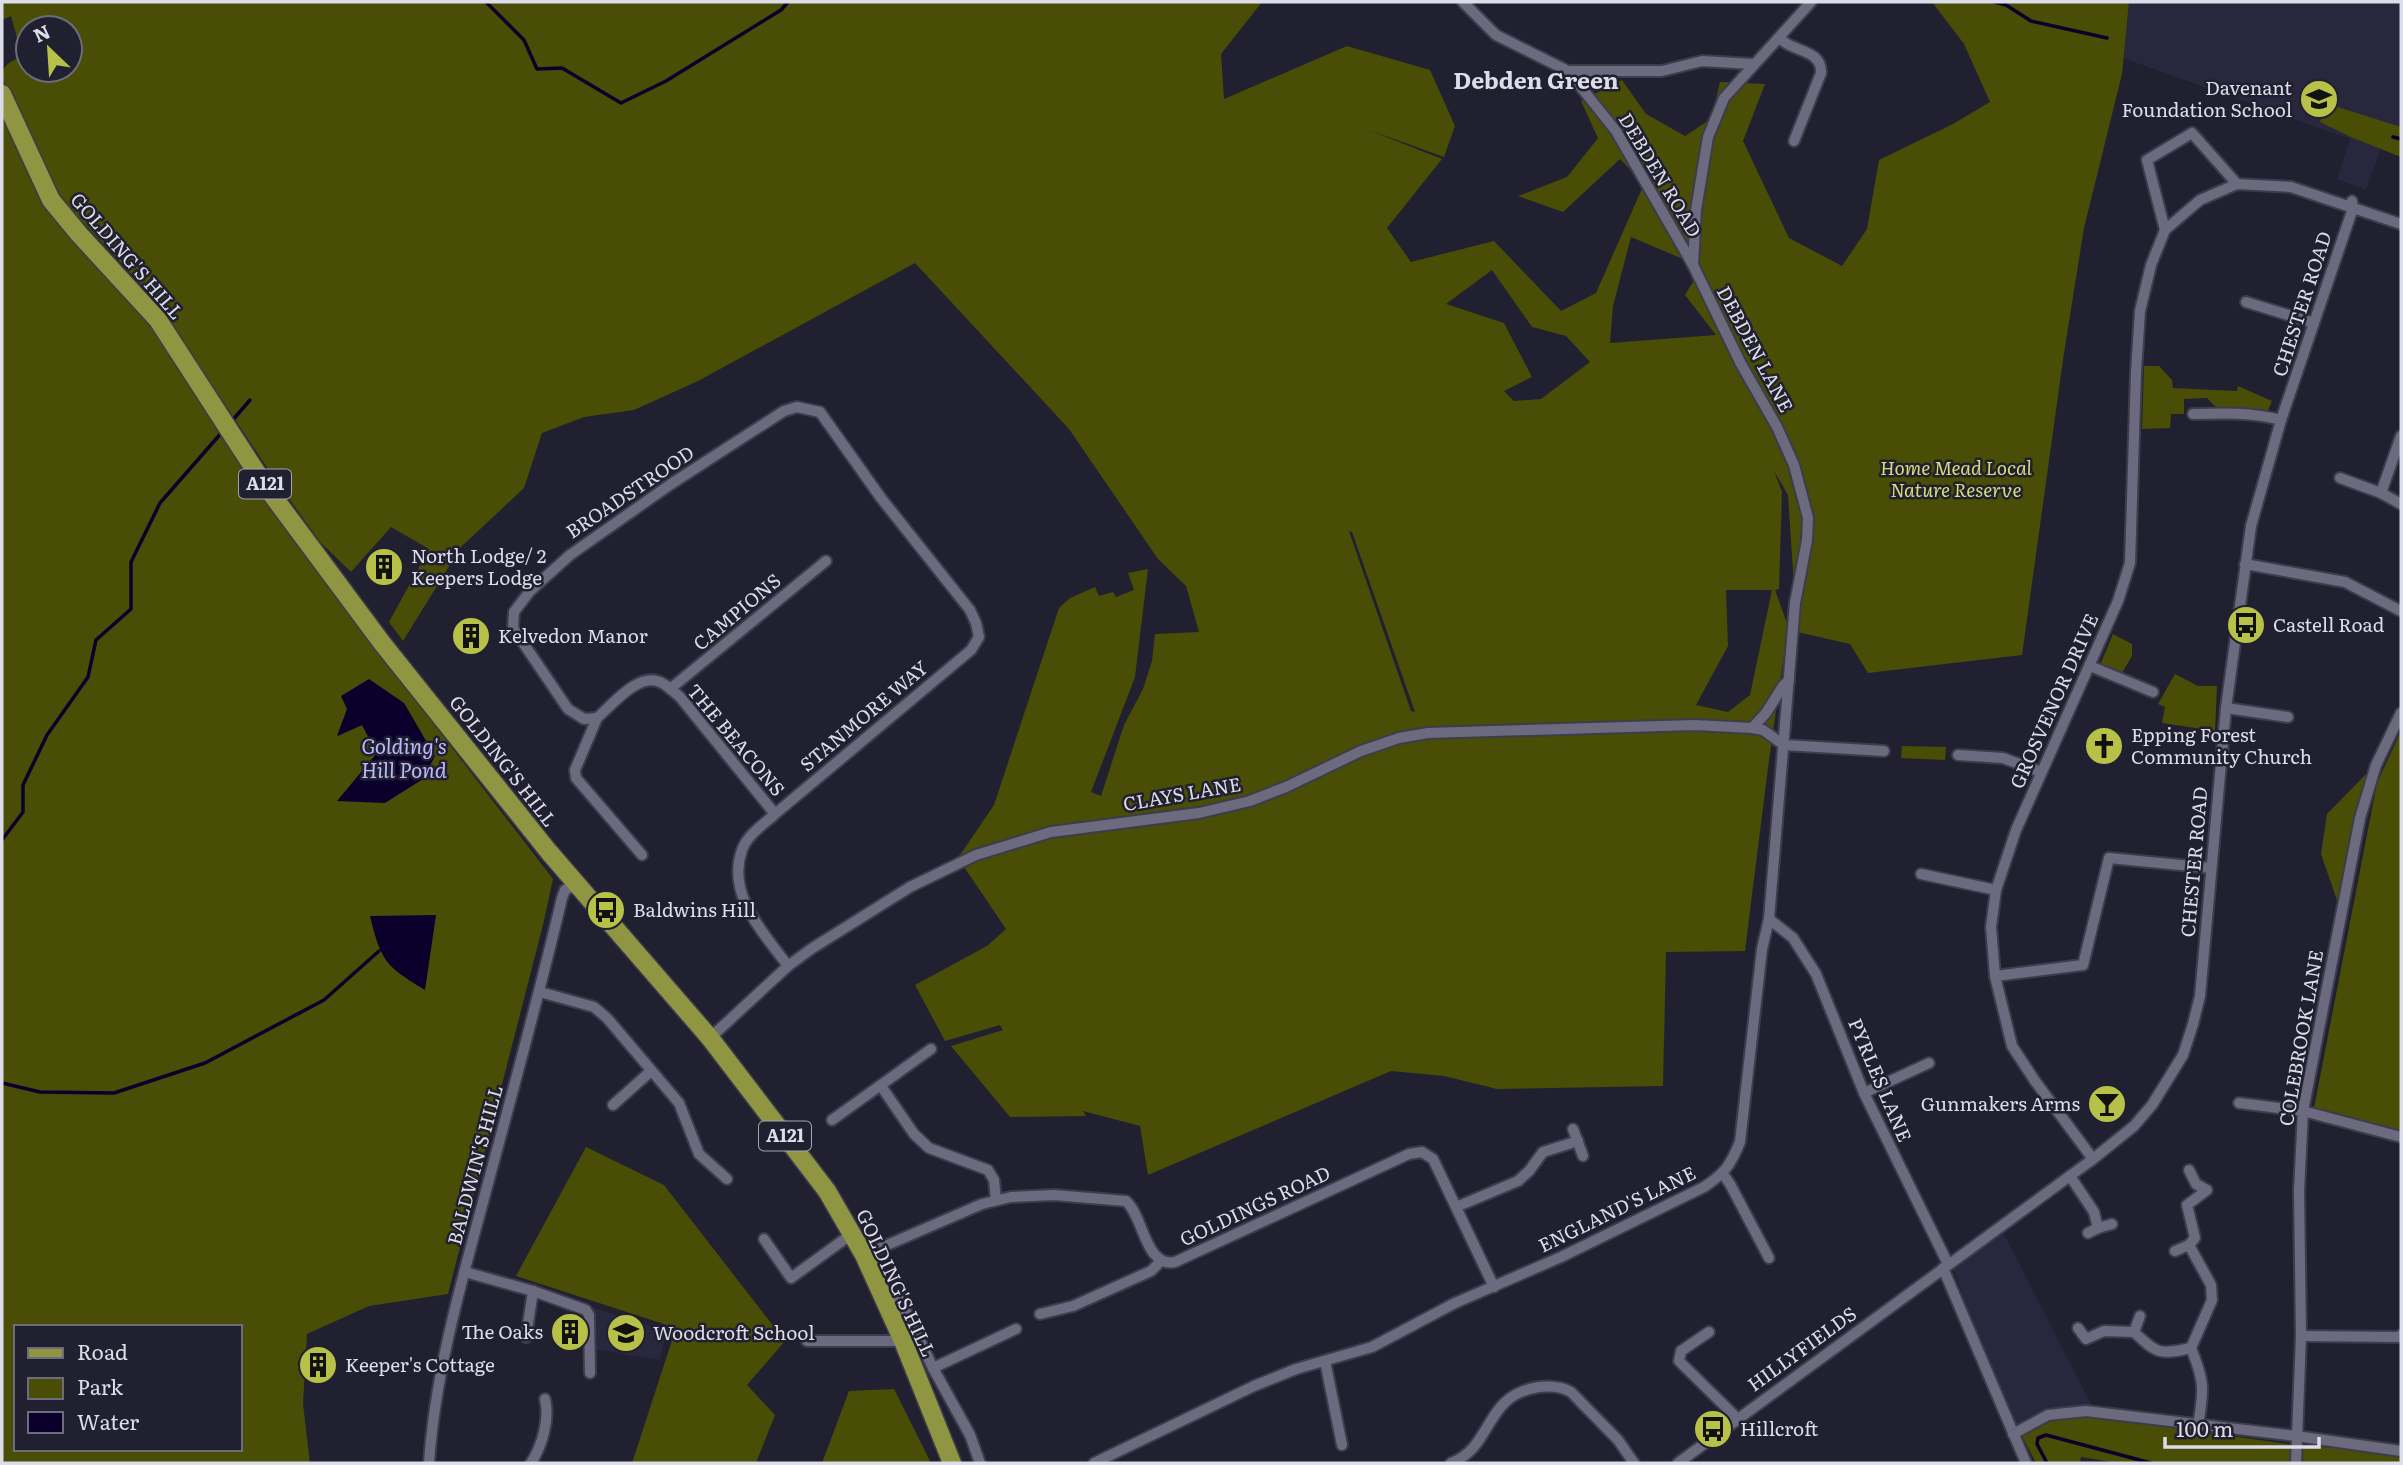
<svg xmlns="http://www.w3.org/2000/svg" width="2403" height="1465" font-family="Literata,serif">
  <rect width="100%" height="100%" fill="#212030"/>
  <g fill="#28273d">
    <path d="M2129 2H2401V153L2381 148 2366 190 2337 179 2350 139 2123 58Z"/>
    <path d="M2000 1226 2095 1412 2013 1434 1997 1398 1953 1267Z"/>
    <path d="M591 1307 660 1329 665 1337 660 1360 588 1348Z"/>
  </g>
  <g fill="#494d05" fill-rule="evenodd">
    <path d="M2 2H1262L1221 54 1224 99 1347 46 1430 70 1455 126 1444 157 1369 130 1442 159 1387 228 1411 262 1494 241 1561 311 1596 293 1644 184 1620 159 1563 212 1518 196 1567 177 1598 138 1581 101 1622 80 1646 114 1685 136 1711 119 1720 82 1765 84 1743 141 1789 238 1842 266 1867 229 1879 160 1953 124 1990 102 1964 44 1932 2H2129L2122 74 2084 228 2064 353 2022 655 1868 673 1850 644 1797 632 1788 495 1774 471 1782 492 1779 589 1775 590 1788 626 1769 760 1745 951 1666 952 1663 1086 1497 1089 1444 1076 1391 1071 1148 1175 1140 1126 1083 1111 1086 1116 1010 1117 951 1046 1003 1030 1000 1025 945 1041 915 985 987 946 1006 929 958 858 994 805 1059 608 1070 598 1095 587 1099 596 1113 592 1116 597 1134 590 1128 573 1148 569 1135 677 1091 792 1101 796 1124 725 1143 689 1152 661 1155 634 1199 632 1186 586 1158 559 1069 429 915 263 698 381 634 410 584 417 542 433 524 488 461 547 403 641 389 622 429 549 391 527 351 572 320 542 266 466 176 331 146 290 80 219 58 192 32 148 2 78C2 64 11 62 22 56L11 16 2 20ZM28 28H70V70H28ZM1631 237 1702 267 1685 295 1716 335 1610 343 1613 306ZM1492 270 1532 327 1566 336 1590 362 1541 399 1514 401 1504 391 1532 377 1504 323 1446 304ZM1349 531 1352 532 1415 712 1411 711ZM1726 590H1772L1750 695 1728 712 1696 705 1728 646Z"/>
    <path d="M2325 103 2401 127V157L2353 138 2320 122Z"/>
    <path d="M2 116 13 142 62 228 97 261 138 305 382 657 553 879 543 925 448 1294 369 1306 307 1334 303 1404 310 1463H2ZM347 709 423 779 338 801 377 753 362 725 338 736ZM16 1327H240V1449H16Z"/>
    <path d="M2144 366H2159L2172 380 2173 388 2237 391 2238 386 2272 401 2267 413 2219 410 2207 398 2184 399V414H2171L2170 428 2142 429Z"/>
    <path d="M2113 634 2132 644V656L2122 673 2100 665Z"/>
    <path d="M2175 674 2198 686H2217L2215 731 2162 723 2165 707 2158 704Z"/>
    <path d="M2401 731V1131L2314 1108 2377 783Z"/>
    <path d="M1902 746 1946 747 1945 760 1901 758Z"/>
    <path d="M2371 769 2339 906 2321 854 2327 814Z"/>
    <path d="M586 1147 664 1185 785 1341 747 1385 775 1415 756 1463H632L676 1328 516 1276Z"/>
    <path d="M894 1389 931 1463H822L849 1391Z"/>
    <path d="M2086 1416 2288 1444 2391 1453 2401 1456V1463H2118L2081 1457 2080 1463H2036L2022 1436 2051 1418Z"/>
  </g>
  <g fill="#0b002c">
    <path d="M369 679 404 703 435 756 423 779 385 803 337 801 377 753 362 725 337 736 347 709 341 696Z"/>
    <path d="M436 915 425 990C385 966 381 961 370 916Z"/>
  </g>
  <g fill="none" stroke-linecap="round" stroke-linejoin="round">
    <g stroke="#0b002c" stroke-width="3.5">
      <path d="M486 2 524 40 537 69 562 68 621 103 666 81 781 10 788 2"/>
      <path d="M1994 2 2006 5 2031 21 2107 38"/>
      <path d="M2393 137 2401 139"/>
      <path d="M231 422 250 400"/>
      <path d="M2 840 23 812V785L47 735 88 677 96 640 131 609V562L160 503 223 431"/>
      <path d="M2 1083 40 1092 114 1093 205 1063 324 1000 379 951"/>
      <path d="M2047 1463 2037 1444 2038 1438 2046 1435 2151 1463"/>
    </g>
    <defs>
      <g id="minor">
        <path d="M1463 2 1496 35 1568 71H1662L1702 61 1753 64"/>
        <path d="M1779 38C1794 53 1822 49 1821 73L1794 141"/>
        <path d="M1568 71 1616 131 1693 265"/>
        <path d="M2165 230 2147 160 2192 133 2237 184"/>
        <path d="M2246 302 2314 323"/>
        <path d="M2193 414C2223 413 2252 412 2281 420"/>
        <path d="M2340 478 2381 493 2401 504"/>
        <path d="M2381 493 2401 436"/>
        <path d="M2245 564 2345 582 2401 611"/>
        <path d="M2090 666 2153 692"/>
        <path d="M670 689 826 561"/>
        <path d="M2226 708 2288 717"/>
        <path d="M597 718 575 770 576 778 642 855"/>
        <path d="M1752 728 1766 713 1783 686 1789 680"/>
        <path d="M1958 755 2003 758 2041 772"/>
        <path d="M775 814 680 697C674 692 668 686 662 683 640 670 612 705 597 718L584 719 568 709 513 628 514 612 530 591 570 555 671 484 784 411 797 407 820 412 881 498 970 610 976 623 979 637 971 650 775 814C764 824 747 835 742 850 726 895 764 933 788 966"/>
        <path d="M1921 874 1996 890"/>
        <path d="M1769 919 1793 938 1816 974 1864 1093 1948 1264"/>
        <path d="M1995 976 2083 965 2109 858 2211 868"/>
        <path d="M540 992 594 1007 607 1018 679 1103 699 1154 727 1179"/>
        <path d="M710 1038 788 966 811 949 910 887 976 855 1051 832 1199 813 1250 801 1286 787 1361 751 1399 738 1428 733 1695 725 1752 728 1763 730 1784 745 1884 751"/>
        <path d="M881 1086 914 1134 929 1148 988 1170 994 1180 996 1200"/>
        <path d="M1864 1093 1929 1063"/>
        <path d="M2239 1103 2303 1111 2401 1137"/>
        <path d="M613 1105 651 1071"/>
        <path d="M832 1120 931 1049"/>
        <path d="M1573 1129 1583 1156"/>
        <path d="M2093 1159 2035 1081 2012 1046 1995 976 1991 927 1996 890 2016 830 2118 601 2130 563 2136 372 2140 311 2151 265 2165 230 2200 200 2237 184 2291 187 2401 224"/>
        <path d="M1723 1174 1730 1184 1769 1258"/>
        <path d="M2070 1176 2094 1212 2098 1228 2088 1233"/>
        <path d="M1456 1207 1518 1181 1529 1171 1543 1152 1578 1141"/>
        <path d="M2098 1228 2112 1224"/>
        <path d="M764 1239 791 1278 853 1233"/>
        <path d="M2189 1245 2211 1285 2212 1300 2191 1348C2205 1383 2204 1389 2198 1426"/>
        <path d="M2175 1251 2189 1245 2195 1238 2187 1205 2207 1190 2196 1184 2189 1170"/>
        <path d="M864 1255 982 1204 1011 1197 1054 1195 1126 1201C1144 1217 1145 1268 1175 1262L1409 1154 1422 1152 1433 1159 1494 1287"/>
        <path d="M1943 1268 2026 1463"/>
        <path d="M465 1272 533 1291 586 1310 589 1315 590 1373"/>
        <path d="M883 1296 894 1295 900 1299 933 1368 970 1435 980 1463"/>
        <path d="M1040 1314 1073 1306 1151 1271 1161 1261"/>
        <path d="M2078 1328 2086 1339 2104 1331 2134 1332"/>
        <path d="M1709 1332 1681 1351 1679 1361 1738 1419"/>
        <path d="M2134 1332C2157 1354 2160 1355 2191 1348"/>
        <path d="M2134 1332 2140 1316"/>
        <path d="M2301 1336 2399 1337 2401 1335"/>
        <path d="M526 1337 533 1291"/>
        <path d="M807 1341H903"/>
        <path d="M1325 1361 1342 1445"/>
        <path d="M933 1368 1016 1329"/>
        <path d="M2013 1434 2048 1415 2086 1411 2296 1436 2401 1451"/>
        <path d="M429 1463C435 1375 460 1287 483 1202 510 1101 538 1000 562 898L565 890 576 884"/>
        <path d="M531 1463C542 1446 550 1419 545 1399"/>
        <path d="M1094 1463 1254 1386 1296 1369 1372 1347 1455 1303 1561 1257 1704 1187C1725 1173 1730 1166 1740 1142L1762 949 1769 919 1795 603 1807 540 1808 518 1794 465 1777 427 1741 364 1693 265 1696 210 1708 137 1724 98 1811 2"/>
        <path d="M1451 1463C1494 1447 1483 1395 1539 1387 1550 1386 1561 1386 1571 1392L1618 1440 1634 1463"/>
        <path d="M1678 1463 2093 1159 2134 1126 2152 1105 2183 1055 2193 1024 2200 996 2226 708 2251 526 2281 420 2353 208 2352 201"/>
        <path d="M2296 1463 2301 1336 2299 1191 2303 1111 2360 818 2376 765 2401 713"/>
      </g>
      <path id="primary" d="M2 94 51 200 79 234 158 320 264 484 382 643 549 852 710 1038 827 1191 864 1255 903 1341 952 1463"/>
    </defs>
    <use href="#minor" stroke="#3d3c4a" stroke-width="14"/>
    <use href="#primary" stroke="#3d3c4a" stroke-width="21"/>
    <use href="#minor" stroke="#6b6a7f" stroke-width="10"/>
    <use href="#primary" stroke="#909542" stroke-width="18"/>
  </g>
  <defs>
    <symbol id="school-disc" viewBox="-11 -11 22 22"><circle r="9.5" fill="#b7c147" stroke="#212030"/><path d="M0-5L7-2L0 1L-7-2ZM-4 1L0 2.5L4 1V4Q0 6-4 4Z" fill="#111"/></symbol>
    <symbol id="building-disc" viewBox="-11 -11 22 22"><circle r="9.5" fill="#b7c147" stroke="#212030"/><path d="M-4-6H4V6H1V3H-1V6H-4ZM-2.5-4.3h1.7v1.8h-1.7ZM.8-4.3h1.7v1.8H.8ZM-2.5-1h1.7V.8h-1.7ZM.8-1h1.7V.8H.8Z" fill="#111"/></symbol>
    <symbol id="bus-disc" viewBox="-11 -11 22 22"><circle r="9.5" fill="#b7c147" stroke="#212030"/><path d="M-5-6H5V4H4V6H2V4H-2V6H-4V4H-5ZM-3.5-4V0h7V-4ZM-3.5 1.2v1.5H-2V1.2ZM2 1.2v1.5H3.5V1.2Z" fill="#111"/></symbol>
    <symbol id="church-disc" viewBox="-11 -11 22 22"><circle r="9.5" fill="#b7c147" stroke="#212030"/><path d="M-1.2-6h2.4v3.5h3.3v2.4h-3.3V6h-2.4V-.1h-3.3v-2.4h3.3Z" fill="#111"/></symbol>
    <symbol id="bar-disc" viewBox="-11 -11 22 22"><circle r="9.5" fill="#b7c147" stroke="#212030"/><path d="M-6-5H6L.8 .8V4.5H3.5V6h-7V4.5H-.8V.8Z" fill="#111"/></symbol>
  </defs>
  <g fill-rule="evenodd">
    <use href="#school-disc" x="2297" y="77" width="44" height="44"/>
    <use href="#building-disc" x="362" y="545" width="44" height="44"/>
    <use href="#bus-disc" x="2224" y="603" width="44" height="44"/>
    <use href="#building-disc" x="449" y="614" width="44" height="44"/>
    <use href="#church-disc" x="2082" y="724" width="44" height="44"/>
    <use href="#bus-disc" x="584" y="888" width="44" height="44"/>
    <use href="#bar-disc" x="2085" y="1082" width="44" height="44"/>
    <use href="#building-disc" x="548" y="1310" width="44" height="44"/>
    <use href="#school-disc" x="604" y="1311" width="44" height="44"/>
    <use href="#building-disc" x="296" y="1343" width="44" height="44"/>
    <use href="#bus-disc" x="1691" y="1407" width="44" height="44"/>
  </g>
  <g text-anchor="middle" stroke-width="5" stroke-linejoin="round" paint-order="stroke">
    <g fill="#212030" stroke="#a5a4b2" stroke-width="2">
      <rect x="239" y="469.5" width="52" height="29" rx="5"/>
      <rect x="759" y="1121.5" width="52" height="29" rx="5"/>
    </g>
    <g font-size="18" font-weight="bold" fill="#dddde9">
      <text x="265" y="490">A121</text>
      <text x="785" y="1142">A121</text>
    </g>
    <g font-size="19" fill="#dddde9" stroke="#212030" text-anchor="start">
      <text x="2292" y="95" text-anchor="end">Davenant<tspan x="2292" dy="22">Foundation School</tspan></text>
      <text x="411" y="563">North Lodge/ 2<tspan x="411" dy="22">Keepers Lodge</tspan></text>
      <text x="2273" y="632">Castell Road</text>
      <text x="498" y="643">Kelvedon Manor</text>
      <text x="2131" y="742">Epping Forest<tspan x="2131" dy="22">Community Church</tspan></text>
      <text x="633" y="917">Baldwins Hill</text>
      <text x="2080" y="1111" text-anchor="end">Gunmakers Arms</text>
      <text x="543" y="1339" text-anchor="end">The Oaks</text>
      <text x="653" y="1340">Woodcroft School</text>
      <text x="345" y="1372">Keeper's Cottage</text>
      <text x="1740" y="1436">Hillcroft</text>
    </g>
    <g font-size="19" fill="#dddde9" stroke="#212030">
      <text transform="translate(1660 175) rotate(59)" y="7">DEBDEN ROAD</text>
      <text transform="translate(127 256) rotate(49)" y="7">GOLDING'S HILL</text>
      <text transform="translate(2302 304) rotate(-72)" y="7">CHESTER ROAD</text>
      <text transform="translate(1755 349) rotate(62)" y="7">DEBDEN LANE</text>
      <text transform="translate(630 492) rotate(-34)" y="7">BROADSTROOD</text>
      <text transform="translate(737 612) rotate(-40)" y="7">CAMPIONS</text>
      <text transform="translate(2054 701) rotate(-66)" y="7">GROSVENOR DRIVE</text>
      <text transform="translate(864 716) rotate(-40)" y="7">STANMORE WAY</text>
      <text transform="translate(736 740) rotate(50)" y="7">THE BEACONS</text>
      <text transform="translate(503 761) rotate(52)" y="7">GOLDING'S HILL</text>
      <text transform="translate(1182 794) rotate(-10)" y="7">CLAYS LANE</text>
      <text transform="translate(2194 862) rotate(-85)" y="7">CHESTER ROAD</text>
      <text transform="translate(2301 1038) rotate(-80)" y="7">COLEBROOK LANE</text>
      <text transform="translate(1880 1080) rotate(67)" y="7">PYRLES LANE</text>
      <text transform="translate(475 1165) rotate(-75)" y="7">BALDWIN'S HILL</text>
      <text transform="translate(1255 1206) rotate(-25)" y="7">GOLDINGS ROAD</text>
      <text transform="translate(1617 1209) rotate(-26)" y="7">ENGLAND'S LANE</text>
      <text transform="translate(896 1283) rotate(65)" y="7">GOLDING'S HILL</text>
      <text transform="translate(1802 1349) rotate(-36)" y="7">HILLYFIELDS</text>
    </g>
    <g font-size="19" font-style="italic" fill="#d3dd7c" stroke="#212030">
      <text x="1956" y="475">Home Mead Local<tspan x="1956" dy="22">Nature Reserve</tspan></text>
    </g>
    <g font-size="21" font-style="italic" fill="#bdb9ff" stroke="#212030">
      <text x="404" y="754">Golding's<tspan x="404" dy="24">Hill Pond</tspan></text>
    </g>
    <g font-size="23" font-weight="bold" fill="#dddde9" stroke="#212030">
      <text x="1536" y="89">Debden Green</text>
    </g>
  </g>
  <rect width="2403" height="1465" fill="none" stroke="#dddde9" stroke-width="7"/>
  <rect x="14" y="1325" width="228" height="126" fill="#212030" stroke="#6c6c7a" stroke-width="2"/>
  <rect x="28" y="1348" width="35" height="10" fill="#909542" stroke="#6c6c7a" stroke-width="2"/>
  <text x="77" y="1360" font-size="21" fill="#dddde9">Road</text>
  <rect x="28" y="1378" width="35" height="21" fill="#494d05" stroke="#6c6c7a" stroke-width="2"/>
  <text x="77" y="1395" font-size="21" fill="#dddde9">Park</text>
  <rect x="28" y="1412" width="35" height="21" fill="#0b002c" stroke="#6c6c7a" stroke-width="2"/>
  <text x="77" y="1430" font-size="21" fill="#dddde9">Water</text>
  <g transform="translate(49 49) rotate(335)"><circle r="33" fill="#212030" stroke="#6c6c7a" stroke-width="2"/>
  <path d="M0-5L12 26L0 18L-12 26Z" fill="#b7c147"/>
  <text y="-10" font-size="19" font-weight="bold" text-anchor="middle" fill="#dddde9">N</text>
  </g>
  <path d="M2165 1437v10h154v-10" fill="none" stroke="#dddde9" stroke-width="3.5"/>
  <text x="2176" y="1437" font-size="21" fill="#dddde9" stroke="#212030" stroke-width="5" paint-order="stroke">100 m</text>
</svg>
